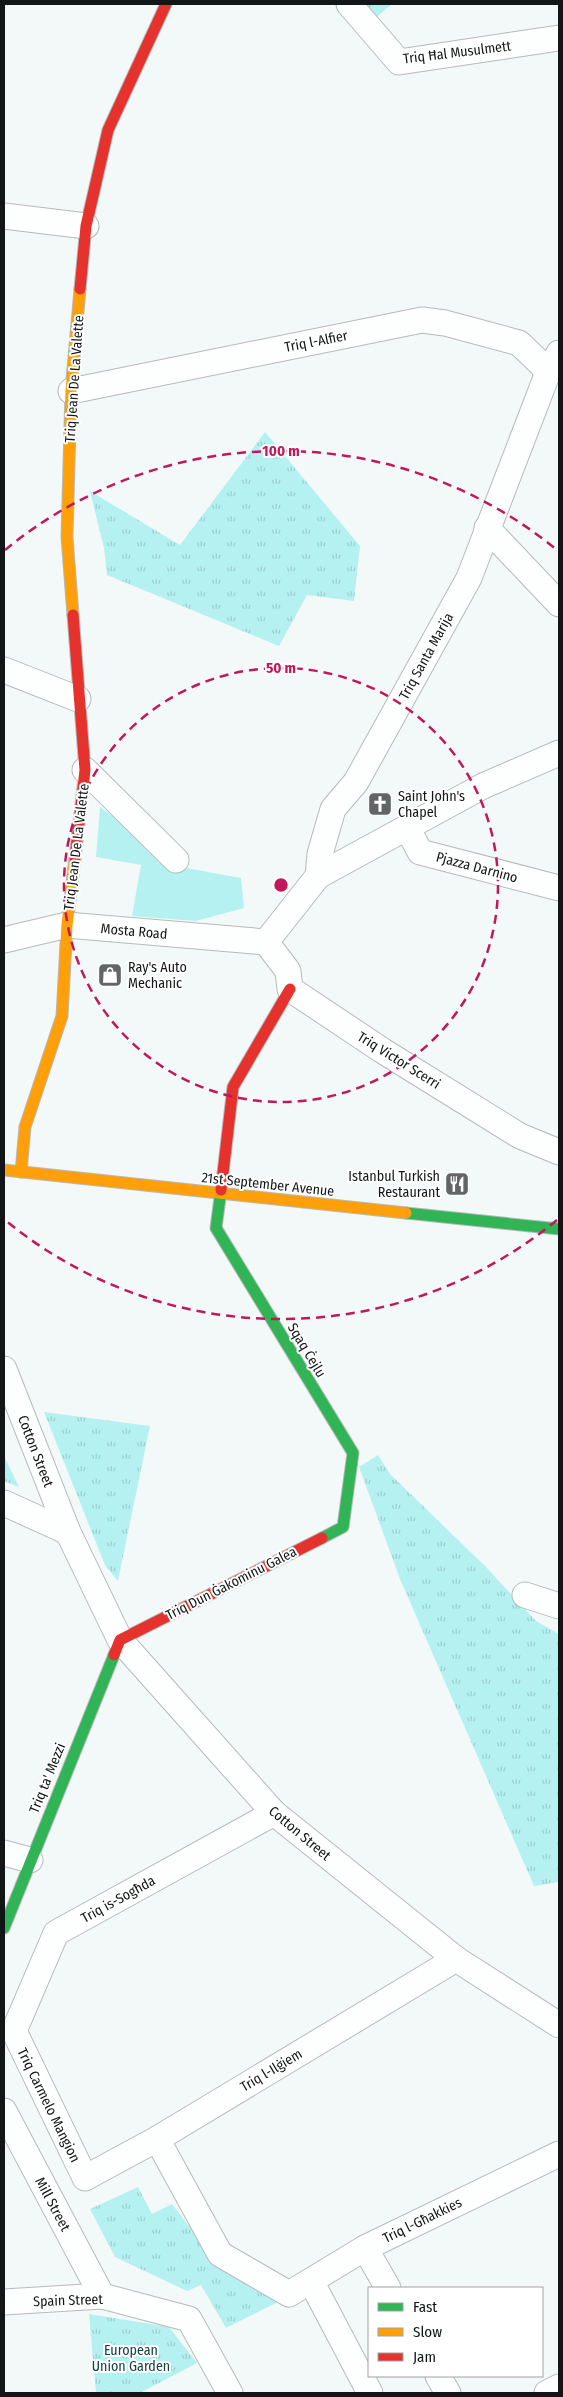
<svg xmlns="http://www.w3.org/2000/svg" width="563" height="2397" font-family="'Fira Sans Condensed',sans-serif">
  <defs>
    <pattern id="grass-tufts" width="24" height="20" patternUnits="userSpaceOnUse" patternTransform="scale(1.25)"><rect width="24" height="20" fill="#b6f1f2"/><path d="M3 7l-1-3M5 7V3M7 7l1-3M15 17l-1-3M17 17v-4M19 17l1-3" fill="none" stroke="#9ccecf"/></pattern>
  </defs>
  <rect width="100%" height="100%" fill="#f3f9f9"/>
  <g fill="url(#grass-tufts)">
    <path d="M365 4H392L377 17Z"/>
    <path d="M265 432 360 546 354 601 307 595 279 646 107 575 104 548 90 491 180 545Z"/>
    <path d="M44 1412 150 1426 118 1581 105 1565Z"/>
    <path d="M378 1455 390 1474 485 1566 536 1621 559 1634V1882L534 1886 400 1579 359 1467Z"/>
    <path d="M4 1456 19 1487 4 1481Z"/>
    <path d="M138 2187 152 2214 172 2204 214 2259 280 2301 226 2328 201 2285 187 2291 115 2257 90 2209Z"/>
    <path d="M89 2314 169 2327 197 2363 140 2393H96Z"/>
  </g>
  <path fill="#b6f1f2" d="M100 807 154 846 159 863 241 878 244 908 196 921 132 916 141 865 96 857Z"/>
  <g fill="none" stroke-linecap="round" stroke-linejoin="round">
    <defs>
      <g id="street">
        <path d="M349 4 399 62 559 38"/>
        <path d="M4 216 86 226"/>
        <path d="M71 391 422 320 445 323 519 343 543 366 547 375"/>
        <path d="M487 528 559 604"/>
        <path d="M4 670 78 699"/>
        <path d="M85 770 176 860"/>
        <path d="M408 829 420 852 559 888"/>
        <path d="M318 876 483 786 559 753"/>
        <path d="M4 940 67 925 266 942"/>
        <path d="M266 942 318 876 320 854 333 809 356 782 469 578 547 375 559 353"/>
        <path d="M266 942 288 971 290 989 383 1051 520 1136 559 1152"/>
        <path d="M4 1369 68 1532 120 1640 274 1813 456 1959 559 2025"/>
        <path d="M4 1503 68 1532"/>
        <path d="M525 1595 559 1606"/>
        <path d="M274 1813 56 1933 14 2031 85 2178 157 2139 456 1959"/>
        <path d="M4 1853 30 1860"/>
        <path d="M4 2111 102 2296"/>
        <path d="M157 2139 220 2254 289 2294 365 2248 559 2154"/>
        <path d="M365 2248 388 2288"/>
        <path d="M311 2281 370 2393"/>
        <path d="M4 2302 102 2296 189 2319 230 2393"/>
        <path d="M438 2376 448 2393"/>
        <path d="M547 2393 559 2387"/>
      </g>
      <g id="fast">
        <path d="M221 1190 216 1228 353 1453 343 1527 322 1538"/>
        <path d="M406 1213 559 1229"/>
        <path d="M4 1928 114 1655"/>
      </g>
      <g id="slow">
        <path d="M73 615 67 537 71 391 80 289"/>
        <path d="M4 1170 406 1213"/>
        <path d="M21 1172 25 1127 62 1016 67 925 75 858"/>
      </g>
      <g id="jam">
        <path d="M80 289 86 226 108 130 166 4"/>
        <path d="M73 615 85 770 75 858"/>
        <path d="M221 1190 233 1087 290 989"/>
        <path d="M114 1655 120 1640 322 1538"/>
      </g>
    </defs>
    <use href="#street" stroke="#b6baba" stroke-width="27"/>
    <use href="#fast" stroke="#b6baba" stroke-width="13"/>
    <use href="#slow" stroke="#b6baba" stroke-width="13"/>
    <use href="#jam" stroke="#b6baba" stroke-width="13"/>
    <use href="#street" stroke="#fdfefe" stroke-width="25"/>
    <use href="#fast" stroke="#30b455" stroke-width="11"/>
    <use href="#slow" stroke="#ff9f0a" stroke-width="11"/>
    <use href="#jam" stroke="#e5322d" stroke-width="11"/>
  </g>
  <g fill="none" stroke="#c2185b" stroke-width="2.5" stroke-dasharray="9 6">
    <circle cx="281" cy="885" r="217"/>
    <path d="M557 1220A434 434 0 0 1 5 1220M5 550A434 434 0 0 1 557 550"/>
  </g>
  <defs>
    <symbol id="church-square" viewBox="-11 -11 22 22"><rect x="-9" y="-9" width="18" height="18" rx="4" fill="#616565" stroke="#fff"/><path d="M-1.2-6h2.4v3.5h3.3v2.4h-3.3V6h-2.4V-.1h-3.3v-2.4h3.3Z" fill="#fff"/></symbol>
    <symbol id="shop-square" viewBox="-11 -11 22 22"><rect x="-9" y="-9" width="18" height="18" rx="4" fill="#616565" stroke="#fff"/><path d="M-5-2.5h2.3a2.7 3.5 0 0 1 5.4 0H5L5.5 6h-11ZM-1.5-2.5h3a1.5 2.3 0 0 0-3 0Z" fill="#fff"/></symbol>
    <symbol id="restaurant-square" viewBox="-11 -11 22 22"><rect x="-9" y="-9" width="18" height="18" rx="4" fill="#616565" stroke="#fff"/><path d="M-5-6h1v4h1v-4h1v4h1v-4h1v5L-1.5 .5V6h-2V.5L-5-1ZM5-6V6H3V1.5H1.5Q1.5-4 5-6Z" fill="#fff"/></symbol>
  </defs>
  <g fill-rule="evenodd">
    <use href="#church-square" x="366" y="790" width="28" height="28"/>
    <use href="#shop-square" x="96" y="961" width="28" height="28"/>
    <use href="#restaurant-square" x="443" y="1170" width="28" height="28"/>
  </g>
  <g text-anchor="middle" stroke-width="4" stroke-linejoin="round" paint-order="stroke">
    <g font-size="14" fill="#131616" stroke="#fff">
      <text transform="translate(457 52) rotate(-7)" y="5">Triq Ħal Musulmett</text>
      <text transform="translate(316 341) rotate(-11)" y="5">Triq l-Alfier</text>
      <text transform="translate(74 379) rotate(-86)" y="5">Triq Jean De La Valette</text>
      <text transform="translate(426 656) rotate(-61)" y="5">Triq Santa Marija</text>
      <text transform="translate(76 847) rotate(-83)" y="5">Triq Jean De La Valette</text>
      <text transform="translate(477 867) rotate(15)" y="5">Pjazza Darnino</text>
      <text transform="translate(134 931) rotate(5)" y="5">Mosta Road</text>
      <text transform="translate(399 1060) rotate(32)" y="5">Triq Victor Scerri</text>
      <text transform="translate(268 1184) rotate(6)" y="5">21st September Avenue</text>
      <text transform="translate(307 1350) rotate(59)" y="5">Sqaq Ċejlu</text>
      <text transform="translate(36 1451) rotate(69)" y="5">Cotton Street</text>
      <text transform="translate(231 1583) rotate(-27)" y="5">Triq Dun Ġakominu Galea</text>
      <text transform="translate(47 1778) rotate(-68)" y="5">Triq ta' Mezzi</text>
      <text transform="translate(300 1833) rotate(40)" y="5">Cotton Street</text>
      <text transform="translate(118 1899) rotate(-29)" y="5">Triq is-Sogħda</text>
      <text transform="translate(271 2070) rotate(-31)" y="5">Triq l-Ilġiem</text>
      <text transform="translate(49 2105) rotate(64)" y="5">Triq Carmelo Mangion</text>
      <text transform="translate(53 2204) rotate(62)" y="5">Mill Street</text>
      <text transform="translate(422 2220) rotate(-26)" y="5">Triq l-Għakkies</text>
      <text transform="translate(68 2300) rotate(-2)" y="5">Spain Street</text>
    </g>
    <g font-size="14" fill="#131616" stroke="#fff" text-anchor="start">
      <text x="398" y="801">Saint John's<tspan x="398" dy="16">Chapel</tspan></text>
      <text x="128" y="972">Ray's Auto<tspan x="128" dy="16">Mechanic</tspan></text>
      <text x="440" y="1181" text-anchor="end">Istanbul Turkish<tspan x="440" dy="16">Restaurant</tspan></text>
    </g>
    <g font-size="14" fill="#104244" stroke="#fff">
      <text x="131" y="2355">European<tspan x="131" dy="16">Union Garden</tspan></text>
    </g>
  </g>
  <circle cx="281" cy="885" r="8" fill="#c2185b" stroke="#fff" stroke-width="2.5"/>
  <g font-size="15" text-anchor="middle" font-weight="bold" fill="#c2185b" stroke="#fff" stroke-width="4" stroke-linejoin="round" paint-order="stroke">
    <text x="281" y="456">100 m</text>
    <text x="281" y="673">50 m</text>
  </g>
  <rect width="563" height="2397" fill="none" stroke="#131616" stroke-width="10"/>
  <rect x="368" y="2287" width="175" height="90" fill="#ffffff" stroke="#a1a2a2"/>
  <rect x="378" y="2303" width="25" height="8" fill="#30b455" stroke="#a1a2a2"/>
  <text x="413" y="2312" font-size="15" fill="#131616">Fast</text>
  <rect x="378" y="2328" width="25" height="8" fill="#ff9f0a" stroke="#a1a2a2"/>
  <text x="413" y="2337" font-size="15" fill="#131616">Slow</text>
  <rect x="378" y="2353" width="25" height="8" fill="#e5322d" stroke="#a1a2a2"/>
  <text x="413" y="2362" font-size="15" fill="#131616">Jam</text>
</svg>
